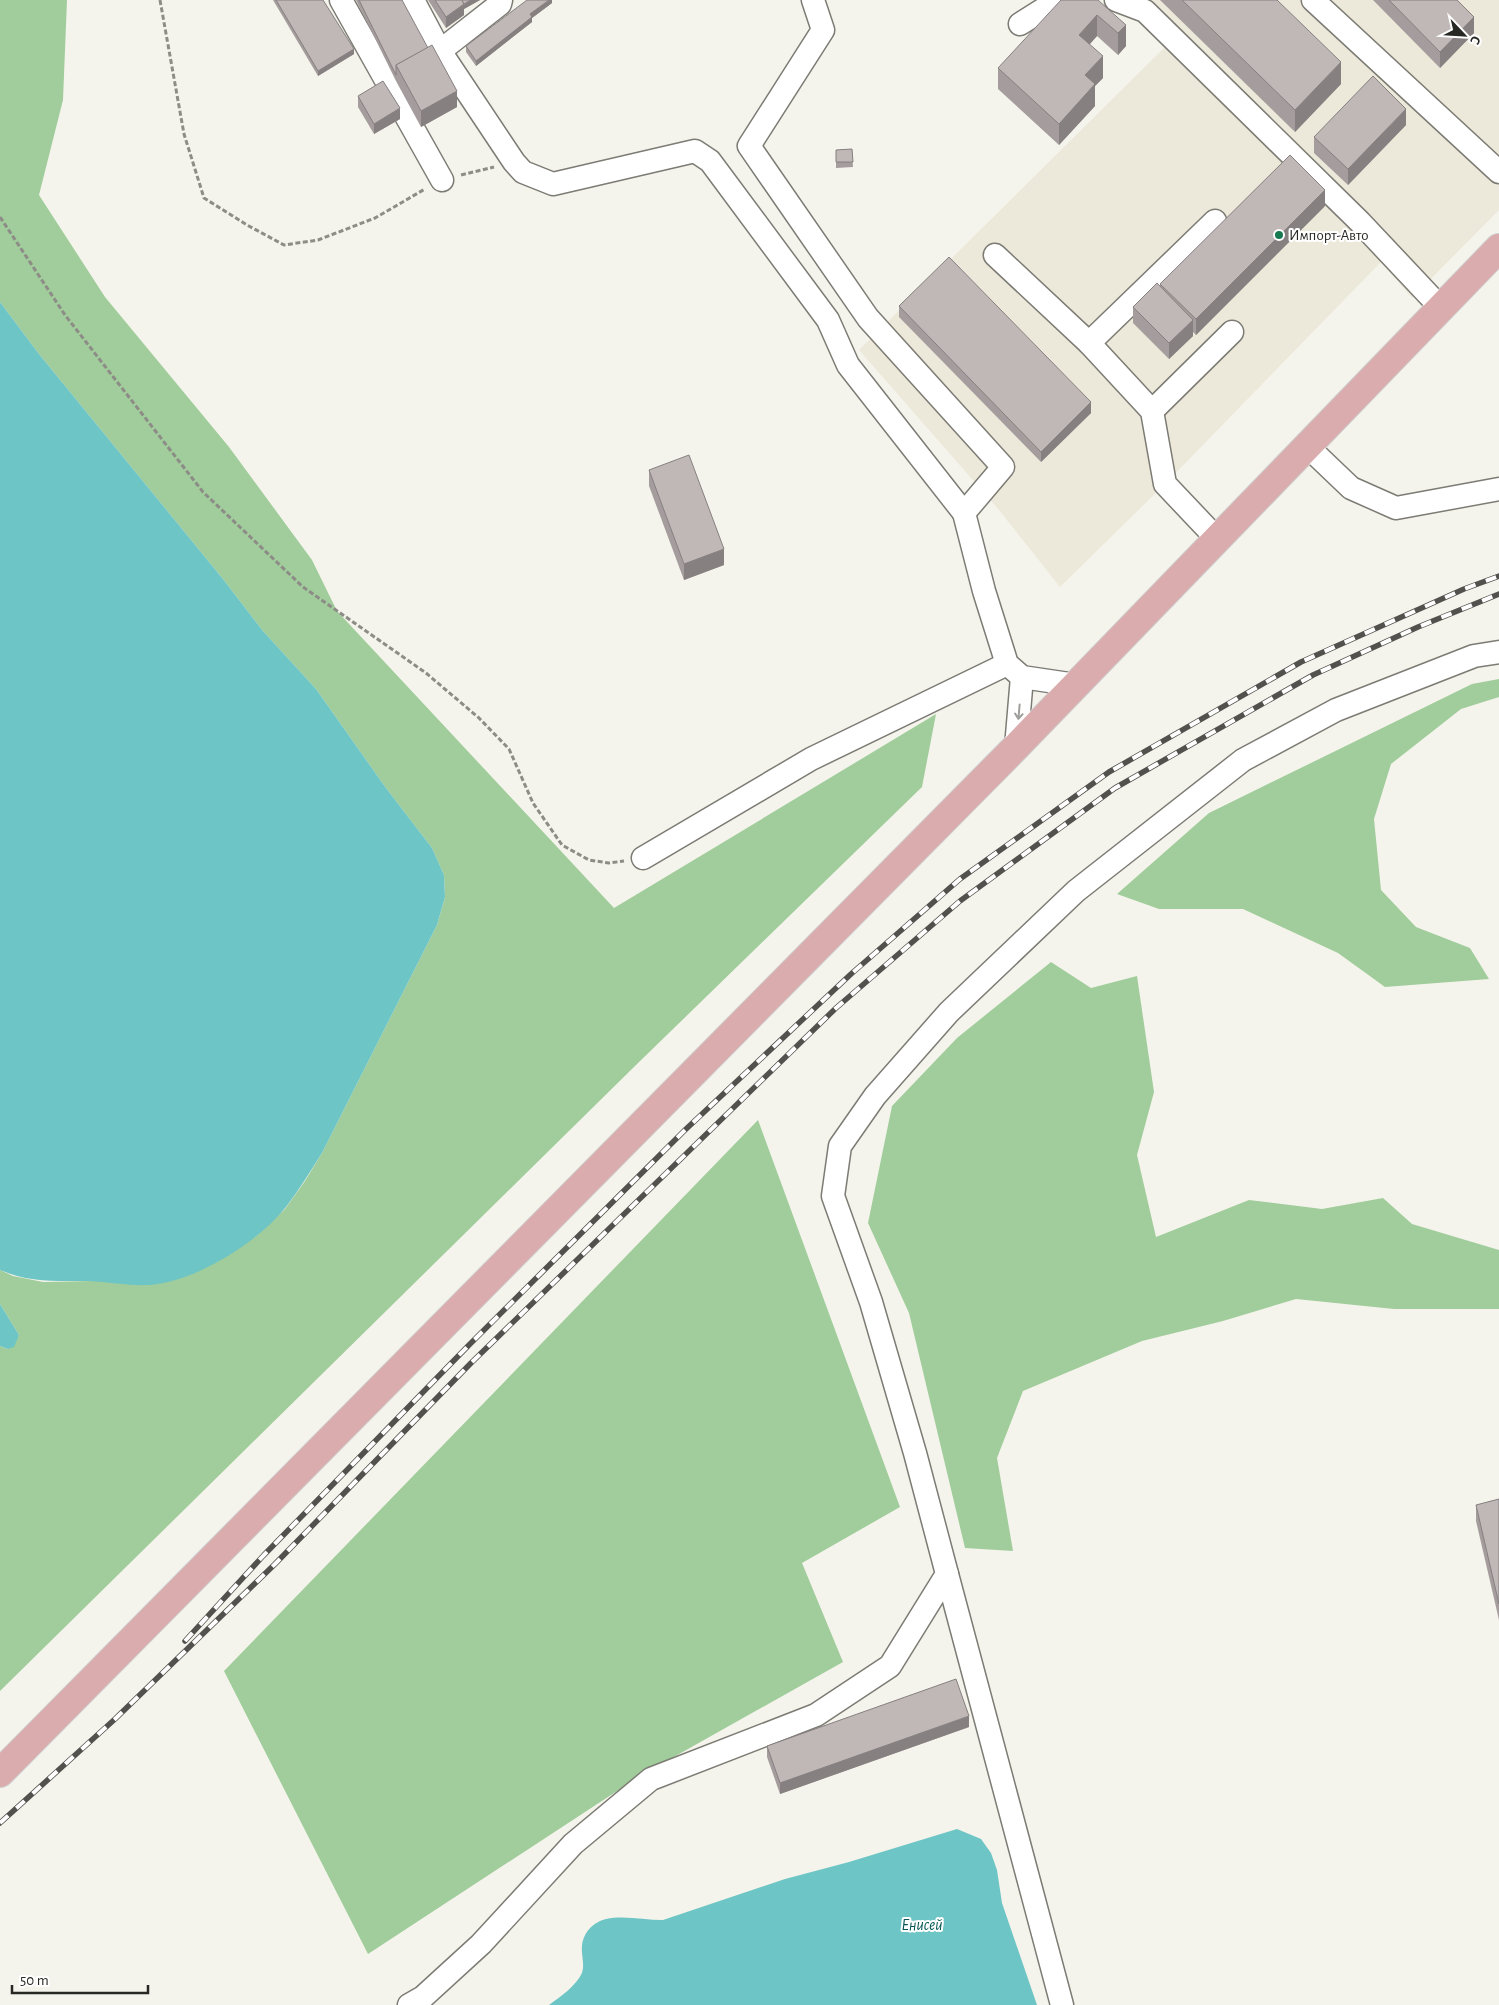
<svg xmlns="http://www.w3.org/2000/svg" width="1499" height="2005" font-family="'Alegreya Sans',sans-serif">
  <rect width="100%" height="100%" fill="#f5f4ec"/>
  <path fill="#ece9da" d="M1114 0H1499V210L1412 298 1381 262 1165 484 1060 587 999 510 859 350 1165 47Z"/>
  <g fill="#a0cd9b">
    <path d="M0 0H67L63 100 39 195 105 297 229 447 312 560 337 611 614 908 936 714 922 787 636 1065 0 1691V1346L8 1349 19 1335 0 1304V1270L13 1276 43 1282 91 1281 255 1237 285 1209 305 1181 322 1153 437 925 445 897 444 875 432 848 386 788 316 689 263 631 223 579 39 354 0 302Z"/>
    <path d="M1499 679V697L1461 709 1391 764 1374 819 1381 890 1416 927 1470 948 1489 979 1385 987 1338 953 1243 909H1159L1117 894 1209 813 1472 684Z"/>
    <path d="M1051 962 1091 988 1137 976 1154 1092 1137 1155 1156 1237 1249 1200 1322 1209 1383 1198 1412 1224 1499 1250V1309H1394L1296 1299 1223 1321 1142 1341 1023 1391 997 1458 1013 1551 965 1548 909 1313 868 1223 892 1106 957 1038Z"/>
    <path d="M758 1120 900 1507 802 1563 843 1662 640 1776 368 1954 224 1671Z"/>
  </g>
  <g fill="#6ec5c5">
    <path d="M0 302 39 354 223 579 263 631 316 689 386 788 432 848 444 875 445 897 437 925 322 1153C310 1172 299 1190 286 1207 257 1243 197 1281 150 1285 130 1286 109 1282 89 1281 58 1281 30 1283 0 1270Z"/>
    <path d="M0 1304 19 1335 14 1347 8 1349 0 1346Z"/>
    <path d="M957 1829 981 1839 991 1853 997 1870 1002 1903 1037 2005H549C560 1997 576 1986 582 1973 585 1964 581 1955 582 1946 583 1933 593 1922 606 1919 624 1915 644 1920 663 1920L785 1879 849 1862Z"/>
  </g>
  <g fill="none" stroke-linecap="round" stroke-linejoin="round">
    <defs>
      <g id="minor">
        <path d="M341 0 442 180"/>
        <path d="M413 0 440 51"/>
        <path d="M501 0 500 4 440 51 514 162 523 172 553 184 695 151 710 161 828 320 848 365 964 513 984 591 1007 664 1022 677 1076 685"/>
        <path d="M813 0 823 30 749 146 868 318 1003 467 964 513"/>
        <path d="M1116 0 1145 11 1360 222 1441 308"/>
        <path d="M1313 0 1499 172"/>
        <path d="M1020 24 1058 0"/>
        <path d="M995 255 1089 343 1152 411 1165 484 1218 540"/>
        <path d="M1089 343 1215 221"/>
        <path d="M1152 411 1232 332"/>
        <path d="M1307 446 1351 488 1396 508 1499 489"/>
        <path d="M1016 747 1022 677"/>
        <path d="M643 858 811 759 1007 664"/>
        <path d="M947 1574 1062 2005"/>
        <path d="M409 2005 423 1997 481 1944 573 1844 651 1779 816 1715 890 1666 947 1574 915 1453 871 1302 833 1196 840 1146 875 1096 949 1012 1076 891 1243 760 1336 710 1474 656 1499 652"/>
      </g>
      <path id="major" d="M0 1773 1016 747 1499 248"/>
    </defs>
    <use href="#minor" stroke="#7c7b74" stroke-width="25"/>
    <use href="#major" stroke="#cfcfcf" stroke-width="30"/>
    <g stroke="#8d8c87" stroke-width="3" stroke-dasharray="5 2.5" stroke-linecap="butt">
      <path d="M160 0 184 134 204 198 247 225 284 245 318 240 375 218 425 189"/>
      <path d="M461 175 494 167"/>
      <path d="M0 217 65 315 203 492 303 587 426 673 479 718 509 749 533 803 562 845 589 860 609 863 624 861"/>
    </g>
    <use href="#minor" stroke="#fff" stroke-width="22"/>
    <use href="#major" stroke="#daacad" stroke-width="28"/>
    <defs>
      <g id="rail">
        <path d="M185 1641 263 1556 469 1345 685 1130 851 974 960 879 1109 772 1301 662 1464 589 1499 576"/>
        <path d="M0 1823 115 1719 275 1564 471 1363 836 1008 960 901 1115 788 1313 675 1418 627 1499 594"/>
      </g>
    </defs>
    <use href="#rail" stroke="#52514d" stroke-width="5.5"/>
    <use href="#rail" stroke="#fff" stroke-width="4" stroke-dasharray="11" stroke-linecap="butt"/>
  </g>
  <g fill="#a59d9d">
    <path d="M273 0H323L354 54 318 76Z"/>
    <path d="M356 0H402L457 107 421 127 396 81Z"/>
    <path d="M428 0H480L464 9V15L446 28Z"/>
    <path d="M552 0V3L532 18V22L476 66 466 52V46Z"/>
    <path d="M1098 0 1126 46 1118 55 1097 36 1090 44 1103 78 1095 86V106L1059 145 998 89V68Z"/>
    <path d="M1160 0H1277L1341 84 1295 132Z"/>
    <path d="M1373 0H1457L1474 33 1440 68Z"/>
    <path d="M358 96 400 119 374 134 358 107Z"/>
    <path d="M1406 125 1348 185 1314 153V137Z"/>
    <path d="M852 149 853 167 836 168V150Z"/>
    <path d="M1325 206 1196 335 1193 332V336L1169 359 1133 323V307L1160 287V284Z"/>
    <path d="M899 306 1091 413 1041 462 899 317Z"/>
    <path d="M649 470 724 565 684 580 649 486Z"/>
    <path d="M1499 1499V1620L1476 1521V1505Z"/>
    <path d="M969 1727 780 1794 767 1757V1746Z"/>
  </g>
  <g fill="#868080">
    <path d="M471 0H480L464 9V15L446 28V17Z"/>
    <path d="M549 0H552V3L532 18V22L476 66V61L530 14Z"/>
    <path d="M1097 15V36L1079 56V35Z"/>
    <path d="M1474 17V33L1440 68V52Z"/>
    <path d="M1126 25V46L1118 55V33Z"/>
    <path d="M354 49V54L318 76V71Z"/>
    <path d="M1103 56V78L1095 86V106L1059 145V124L1085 75Z"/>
    <path d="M1341 62V84L1295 132V110Z"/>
    <path d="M457 91V107L421 127V111Z"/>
    <path d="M400 108V119L374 134V124Z"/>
    <path d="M1406 109V125L1348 185V169Z"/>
    <path d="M1325 190V206L1196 335V319Z"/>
    <path d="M1193 320V336L1169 359V343Z"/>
    <path d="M1091 402V413L1041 462V452Z"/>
    <path d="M724 549V565L684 580V564Z"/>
    <path d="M969 1716V1727L780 1794V1783Z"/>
  </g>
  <g fill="#c0b7b7" stroke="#868080">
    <path d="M276 0H323L354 49 318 71Z"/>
    <path d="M359 0H402L428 48 396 65V75Z"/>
    <path d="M435 0H462L464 4 446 17Z"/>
    <path d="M462 0H471L464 4Z"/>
    <path d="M527 0H549L530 14 532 17 476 61 466 46Z"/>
    <path d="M1061 0H1098L1126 25 1118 33 1097 15 1079 35 1103 56 1085 75 1095 84 1059 124 998 68Z"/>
    <path d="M1182 0H1277L1341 62 1295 110Z"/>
    <path d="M1389 0H1457L1474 17 1440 52Z"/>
    <path d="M432 45 457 91 421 111 396 65Z"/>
    <path d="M1373 76 1406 109 1348 169 1314 137Z"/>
    <path d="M383 81 400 108 374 124 358 96Z"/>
    <path d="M852 149 853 162H836V150Z"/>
    <path d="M1290 155 1325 190 1196 319 1160 284Z"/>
    <path d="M949 257 1091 402 1041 452 899 306Z"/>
    <path d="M1157 283 1193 320 1169 343 1133 307Z"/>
    <path d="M689 455 724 549 684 564 649 470Z"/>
    <path d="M1499 1499V1604L1476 1505Z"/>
    <path d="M956 1679 969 1716 780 1783 767 1746Z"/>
  </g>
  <defs><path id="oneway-shaft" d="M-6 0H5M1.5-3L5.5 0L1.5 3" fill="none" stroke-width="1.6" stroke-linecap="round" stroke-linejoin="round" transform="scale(1.25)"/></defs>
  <use stroke="#9e9e9c" href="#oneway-shaft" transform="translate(1019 712) rotate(95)"/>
  <circle fill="#177950" stroke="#fff" stroke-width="2" cx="1279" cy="235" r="5"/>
  <g text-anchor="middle" stroke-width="4" stroke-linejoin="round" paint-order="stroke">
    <g font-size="15" fill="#272724" stroke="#fff" text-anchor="start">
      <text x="1289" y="240">Импорт-Авто</text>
    </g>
    <g font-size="16" font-style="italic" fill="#045656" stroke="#fff">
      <text x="922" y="1930">Енисей</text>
    </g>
  </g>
  <g transform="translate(1464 35) rotate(115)" stroke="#ffffff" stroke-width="4" paint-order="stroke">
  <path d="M0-4L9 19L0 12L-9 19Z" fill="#272724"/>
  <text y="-8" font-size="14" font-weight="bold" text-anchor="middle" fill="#272724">С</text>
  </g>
  <path d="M12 1985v8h136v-8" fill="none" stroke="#272724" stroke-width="2.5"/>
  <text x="20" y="1985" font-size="15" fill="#272724" stroke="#ffffff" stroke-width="4" paint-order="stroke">50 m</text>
</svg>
